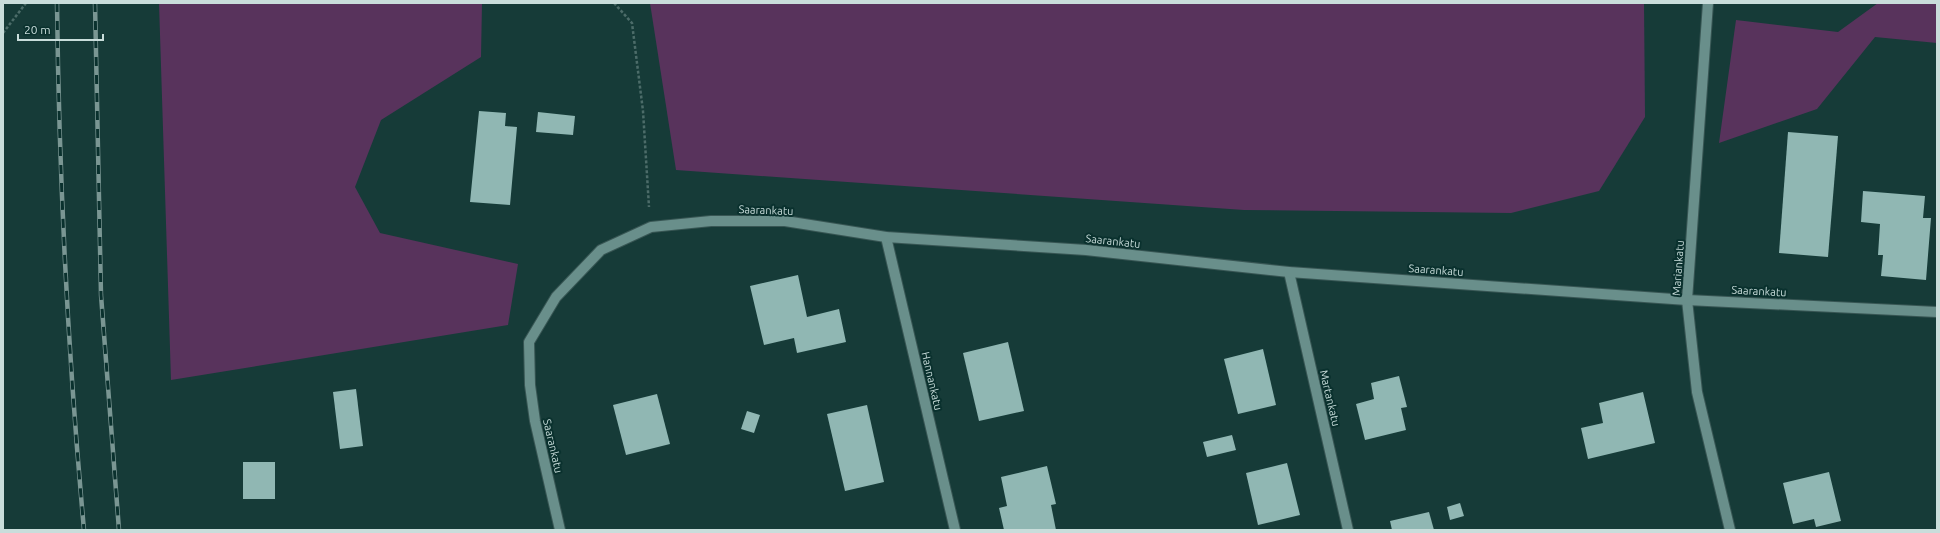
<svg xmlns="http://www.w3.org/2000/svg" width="1940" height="533" font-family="Ubuntu,sans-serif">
  <rect width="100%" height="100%" fill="#163b38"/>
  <g fill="#58335c">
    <path d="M159 3H482L481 57 381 120 355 187 380 233 518 264 508 325 171 380Z"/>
    <path d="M650 3H1644L1645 117 1599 191 1511 213 1244 210 676 170Z"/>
    <path d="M1878 3H1937V43L1875 37 1817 109 1719 143 1736 20 1838 32Z"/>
  </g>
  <g fill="#90b7b3">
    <path d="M479 111 506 113 505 126 517 127 510 205 470 202Z"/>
    <path d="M538 112 575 116 573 135 536 132Z"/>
    <path d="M1788 132 1838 136 1828 257 1779 253Z"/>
    <path d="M1863 191 1925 196 1923 218H1931L1926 280 1881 276 1883 255H1878L1880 224 1861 222Z"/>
    <path d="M798 275 807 317 839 309 846 342 797 353 794 338 764 345 750 286Z"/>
    <path d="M1008 342 1024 411 979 421 963 353Z"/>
    <path d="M1263 349 1276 405 1238 414 1224 359Z"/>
    <path d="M1399 376 1407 407 1401 408 1406 430 1365 440 1356 404 1374 399 1371 383Z"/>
    <path d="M356 389 363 446 340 449 333 392Z"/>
    <path d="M1643 392 1655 443 1588 459 1581 428 1603 423 1599 403Z"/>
    <path d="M657 394 670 444 626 455 613 405Z"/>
    <path d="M867 405 884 482 845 491 827 414Z"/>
    <path d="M747 411 760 415 754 433 741 429Z"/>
    <path d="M1232 435 1236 450 1207 457 1203 442Z"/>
    <rect x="243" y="462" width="32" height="37"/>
    <path d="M1287 463 1300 515 1258 525 1246 473Z"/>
    <path d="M1047 466 1056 504 1051 505 1056 530H1004L999 508 1007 506 1001 477Z"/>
    <path d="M1829 472 1841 521 1816 527 1814 519 1793 524 1783 483Z"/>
    <path d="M1460 503 1464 516 1450 520 1447 507Z"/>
    <path d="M1429 512 1434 530H1392L1390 521Z"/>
  </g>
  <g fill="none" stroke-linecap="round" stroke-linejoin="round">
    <defs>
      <g id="minor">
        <path d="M1708 3 1687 300 1697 392 1730 530"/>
        <path d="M886 237 955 530"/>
        <path d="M1289 272 1348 530"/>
        <path d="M560 530 535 421 530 385 529 342 556 297 601 250 651 227 711 221H785L886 237 1086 250 1289 272 1687 300 1937 312"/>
      </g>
    </defs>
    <use href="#minor" stroke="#385654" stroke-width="12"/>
    <g stroke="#4c6c69" stroke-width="2.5" stroke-dasharray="3 2" stroke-linecap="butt">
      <path d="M614 3 632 23 643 111 649 207"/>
      <path d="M3 33 26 3"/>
    </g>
    <use href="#minor" stroke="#698f8b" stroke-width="10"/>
    <defs>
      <g id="rail">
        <path d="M57 3C59 179 68 355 84 530"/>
        <path d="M95 3 101 295 119 530"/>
      </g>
    </defs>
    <use href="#rail" stroke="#7a9693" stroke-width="4.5"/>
    <use href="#rail" stroke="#0a312e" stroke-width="3" stroke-dasharray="9" stroke-linecap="butt"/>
  </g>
  <g text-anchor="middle" stroke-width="4" stroke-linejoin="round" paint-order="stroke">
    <g font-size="11" fill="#c9dddb" stroke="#0a312e">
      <text transform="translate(766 210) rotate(2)" y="4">Saarankatu</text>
      <text transform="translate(1113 241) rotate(6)" y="4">Saarankatu</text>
      <text transform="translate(1678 268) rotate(-86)" y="4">Mariankatu</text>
      <text transform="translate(1436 270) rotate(4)" y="4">Saarankatu</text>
      <text transform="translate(1759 291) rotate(3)" y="4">Saarankatu</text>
      <text transform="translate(932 381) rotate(77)" y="4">Hannankatu</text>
      <text transform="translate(1330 398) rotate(77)" y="4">Martankatu</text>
      <text transform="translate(553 446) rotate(77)" y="4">Saarankatu</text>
    </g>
  </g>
  <rect width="1940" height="533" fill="none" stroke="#c9dddb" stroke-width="8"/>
  <path d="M18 34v6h85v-6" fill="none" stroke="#c9dddb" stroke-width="2"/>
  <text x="24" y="34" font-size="12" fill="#c9dddb" stroke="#0a312e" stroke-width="3" paint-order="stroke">20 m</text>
</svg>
